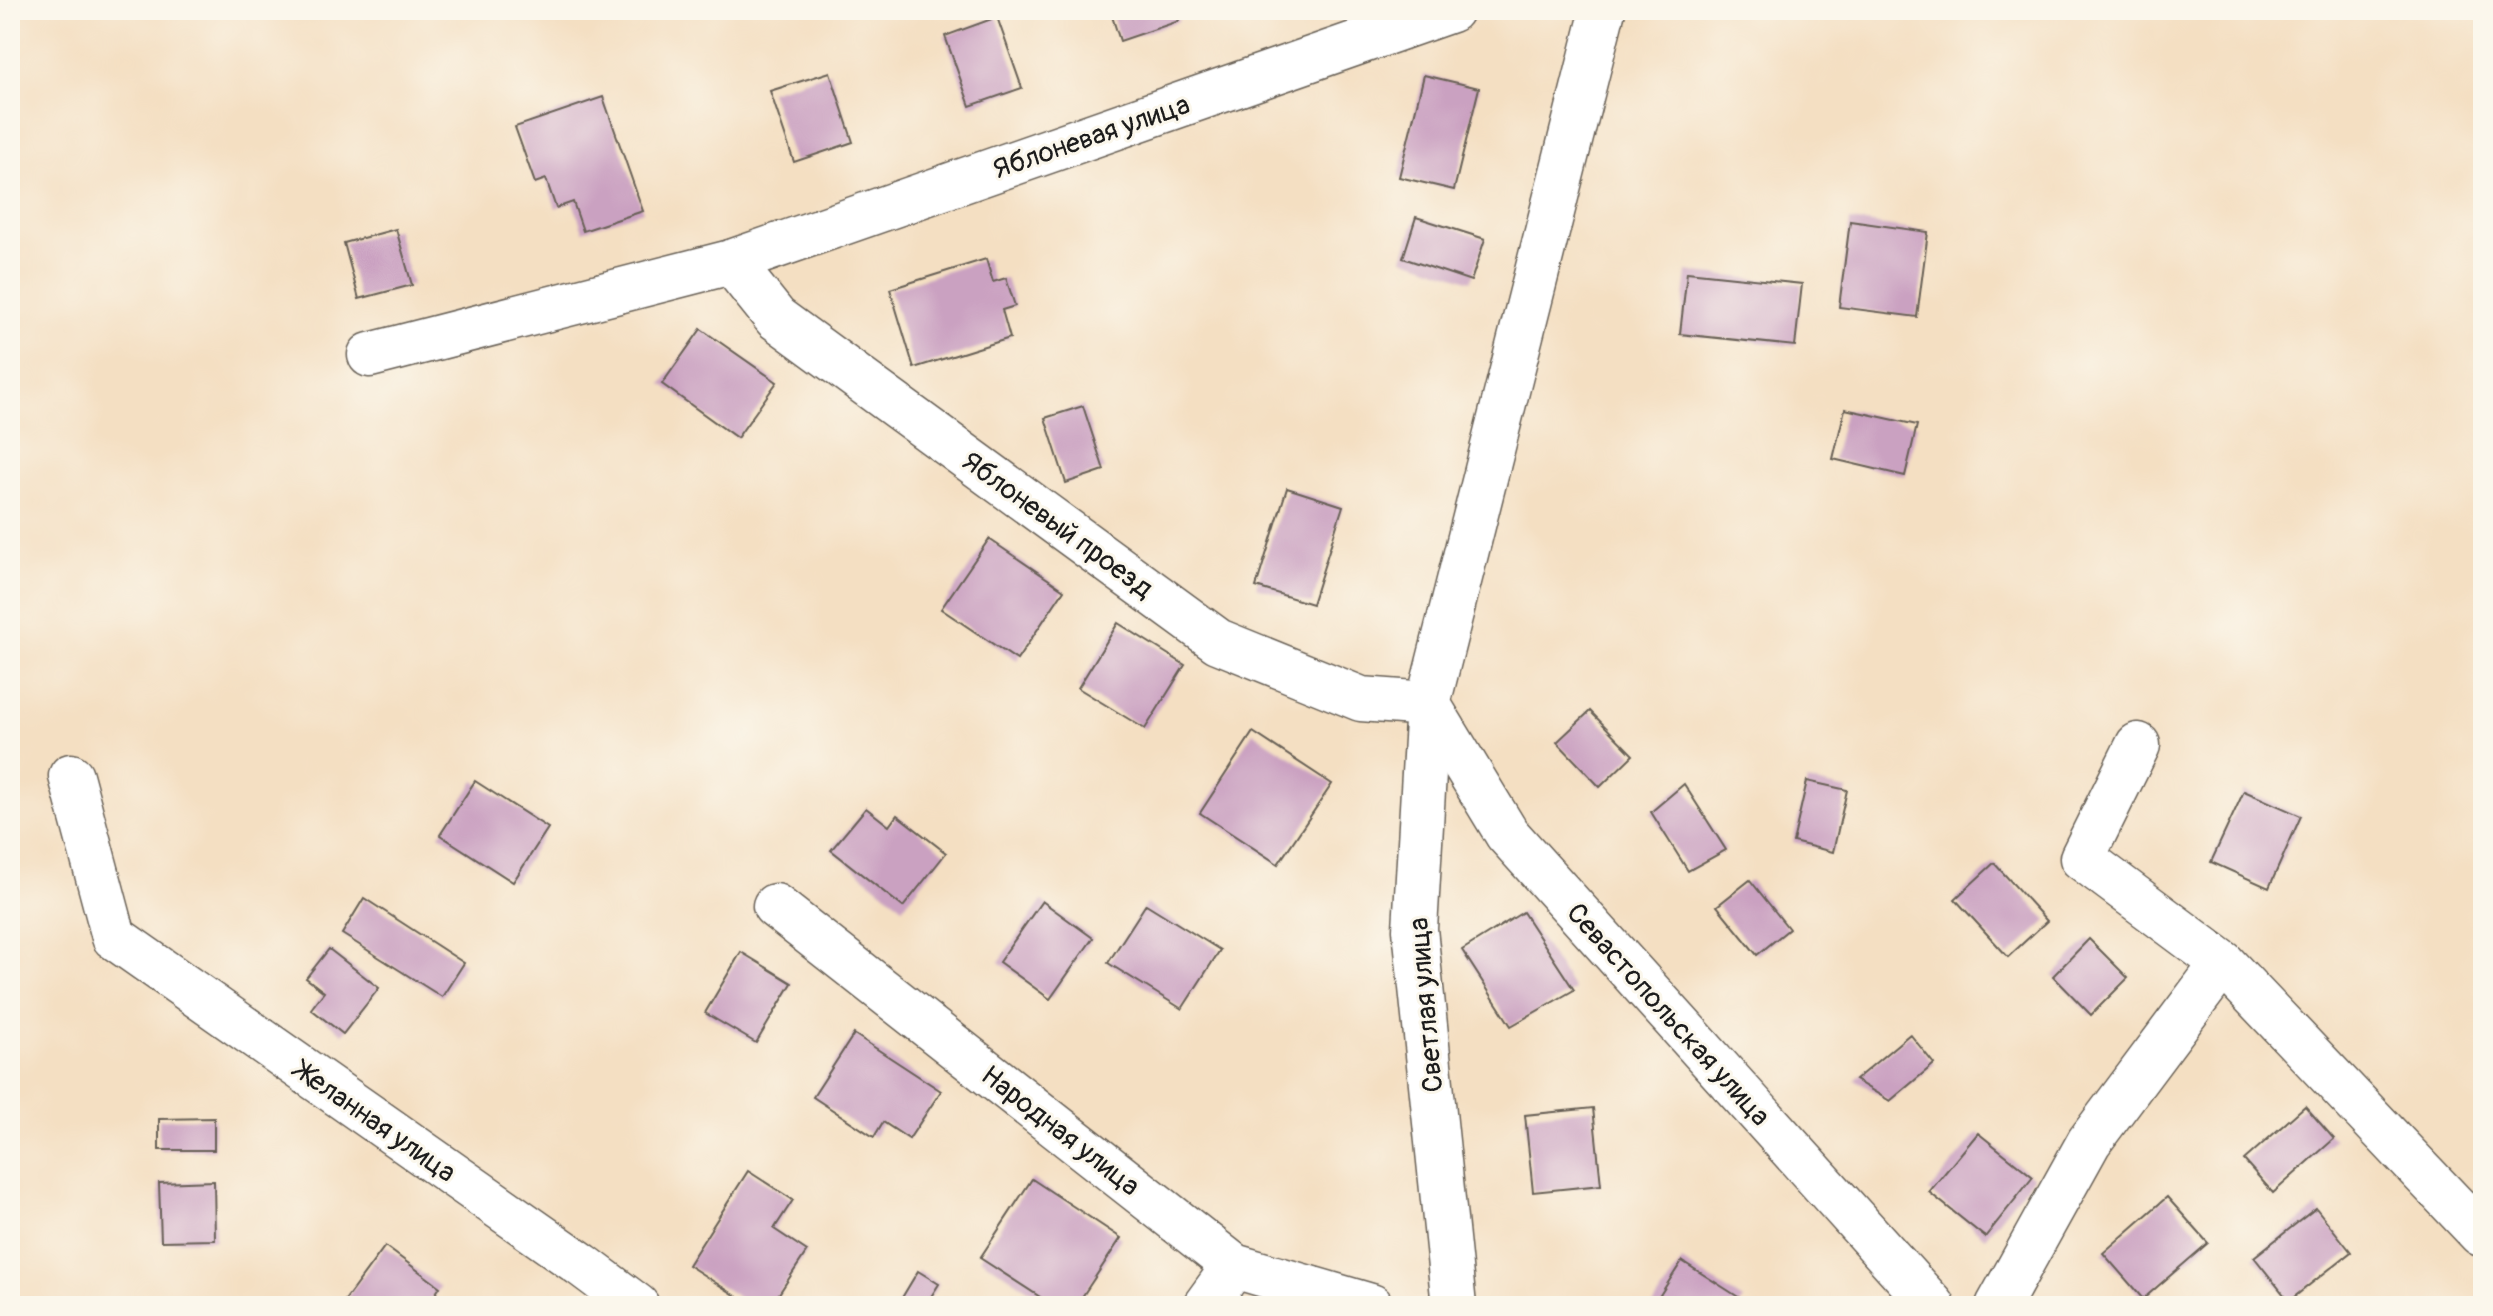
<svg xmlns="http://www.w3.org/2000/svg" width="2493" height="1316" font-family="Pangolin,sans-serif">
  <rect width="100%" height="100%" fill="#fbf7ec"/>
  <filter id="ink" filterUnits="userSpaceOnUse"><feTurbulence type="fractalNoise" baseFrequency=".0125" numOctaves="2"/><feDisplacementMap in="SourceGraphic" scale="16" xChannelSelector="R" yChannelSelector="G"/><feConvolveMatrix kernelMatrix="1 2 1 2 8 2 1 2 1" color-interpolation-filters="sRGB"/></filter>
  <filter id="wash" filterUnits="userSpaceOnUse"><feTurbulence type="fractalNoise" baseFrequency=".006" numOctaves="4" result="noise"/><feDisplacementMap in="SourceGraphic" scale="32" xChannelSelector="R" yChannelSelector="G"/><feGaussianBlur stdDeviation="1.8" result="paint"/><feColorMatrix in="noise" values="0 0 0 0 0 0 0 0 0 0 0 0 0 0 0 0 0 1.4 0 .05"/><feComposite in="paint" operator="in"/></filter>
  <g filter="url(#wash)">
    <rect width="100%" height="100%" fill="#f4dfc2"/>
    <g id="blocks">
      <g fill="#caa1c1">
        <path d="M1110 10H1175L1179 21 1120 41Z"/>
        <path d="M997 17 1022 88 970 106 945 36Z"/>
        <path d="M830 72 853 142 794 162 770 91Z"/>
        <path d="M1424 75 1479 88 1454 190 1399 177Z"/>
        <path d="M603 97 643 211 583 231 573 202 556 208 546 179 535 183 515 127Z"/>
        <path d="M1416 217 1485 239 1471 281 1403 258Z"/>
        <path d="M1850 221 1928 232 1917 317 1839 307Z"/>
        <path d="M396 229 412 285 359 299 344 243Z"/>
        <path d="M986 259 993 282 1006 278 1015 306 1002 310 1010 338 914 368 890 289Z"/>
        <path d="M1687 272 1802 284 1795 346 1680 334Z"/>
        <path d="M701 329 777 382 737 438 662 384Z"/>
        <path d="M1083 406 1104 470 1066 483 1045 418Z"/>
        <path d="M1845 409 1917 425 1905 476 1833 459Z"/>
        <path d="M1287 488 1343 506 1312 604 1256 587Z"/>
        <path d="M989 539 1064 590 1017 660 941 609Z"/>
        <path d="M1118 623 1185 665 1145 729 1078 688Z"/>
        <path d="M1590 711 1633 755 1600 787 1557 742Z"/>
        <path d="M1253 732 1332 784 1278 864 1200 813Z"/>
        <path d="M475 781 548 828 513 882 440 835Z"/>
        <path d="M1807 781 1847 790 1833 852 1793 842Z"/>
        <path d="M1684 784 1726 850 1688 871 1651 812Z"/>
        <path d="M2244 791 2301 816 2269 888 2211 862Z"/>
        <path d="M866 808 889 826 897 815 946 853 903 907 831 850Z"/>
        <path d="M1994 863 2047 921 2008 957 1955 899Z"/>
        <path d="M1750 880 1789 929 1757 955 1717 906Z"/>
        <path d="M364 898 464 963 442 997 342 934Z"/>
        <path d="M1042 901 1093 938 1050 999 999 962Z"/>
        <path d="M1146 904 1220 950 1182 1009 1108 963Z"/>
        <path d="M1523 912 1574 990 1511 1026 1462 950Z"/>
        <path d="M2089 939 2128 978 2091 1015 2053 976Z"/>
        <path d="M329 949 379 988 343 1034 311 1009 324 992 306 978Z"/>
        <path d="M741 952 792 983 756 1043 705 1013Z"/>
        <path d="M854 1034 941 1091 909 1139 883 1122 874 1137 813 1097Z"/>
        <path d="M1910 1034 1934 1064 1890 1101 1855 1080Z"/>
        <path d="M2305 1106 2334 1139 2273 1193 2244 1160Z"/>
        <path d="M1593 1108 1601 1185 1533 1192 1525 1115Z"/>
        <path d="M214 1118V1150H159V1119Z"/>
        <path d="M1978 1133 2033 1177 1985 1237 1929 1192Z"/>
        <path d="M748 1171 793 1200 774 1229 807 1251 771 1306H752L688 1265Z"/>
        <path d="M1032 1179 1121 1238 1076 1306H1054L980 1258Z"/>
        <path d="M214 1181 215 1240 161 1241 159 1183Z"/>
        <path d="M2167 1197 2208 1243 2143 1299 2103 1253Z"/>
        <path d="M2316 1208 2351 1252 2289 1301 2254 1257Z"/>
        <path d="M385 1246 440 1287 427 1306H347L343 1303Z"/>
        <path d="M1682 1261 1743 1300 1739 1306H1653Z"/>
        <path d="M918 1271 939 1284 925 1306H897Z"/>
      </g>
    </g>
  </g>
  <g filter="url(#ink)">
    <use href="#blocks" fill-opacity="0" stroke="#686056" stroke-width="2"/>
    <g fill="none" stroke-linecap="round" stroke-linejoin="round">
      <defs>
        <g id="minor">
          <path d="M731 262 776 318 1218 641 1361 699 1428 704"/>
          <path d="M370 355 731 262 1451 10"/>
          <path d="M1428 704 1507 834 1933 1306"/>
          <path d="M2138 745 2082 858 2223 963 2481 1234"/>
          <path d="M71 776 114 937 582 1265 637 1306"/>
          <path d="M775 906 1234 1266 1371 1306"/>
          <path d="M1205 1306 1234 1266"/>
          <path d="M1454 1306 1415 929 1428 704 1603 10"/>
          <path d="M1998 1306 2089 1142 2223 963"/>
        </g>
      </defs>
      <use href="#minor" stroke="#686056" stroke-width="47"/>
      <use href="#minor" stroke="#fff" stroke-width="44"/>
    </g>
  </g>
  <g text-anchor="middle" stroke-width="6" stroke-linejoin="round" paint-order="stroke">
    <g font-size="28" fill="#1c1c1c" stroke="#fbf7ec">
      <text transform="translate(1091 136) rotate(-19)" y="10">Яблоневая улица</text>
      <text transform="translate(1058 524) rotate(36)" y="10">Яблоневый проезд</text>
      <text transform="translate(1425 1005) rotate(-95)" y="10">Светлая улица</text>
      <text transform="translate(1669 1014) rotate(48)" y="10">Севастопольская улица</text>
      <text transform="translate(376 1121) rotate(35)" y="10">Желанная улица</text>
      <text transform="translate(1061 1130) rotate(38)" y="10">Народная улица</text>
    </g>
  </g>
  <rect width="2493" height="1316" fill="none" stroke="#fbf7ec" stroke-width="40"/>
</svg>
